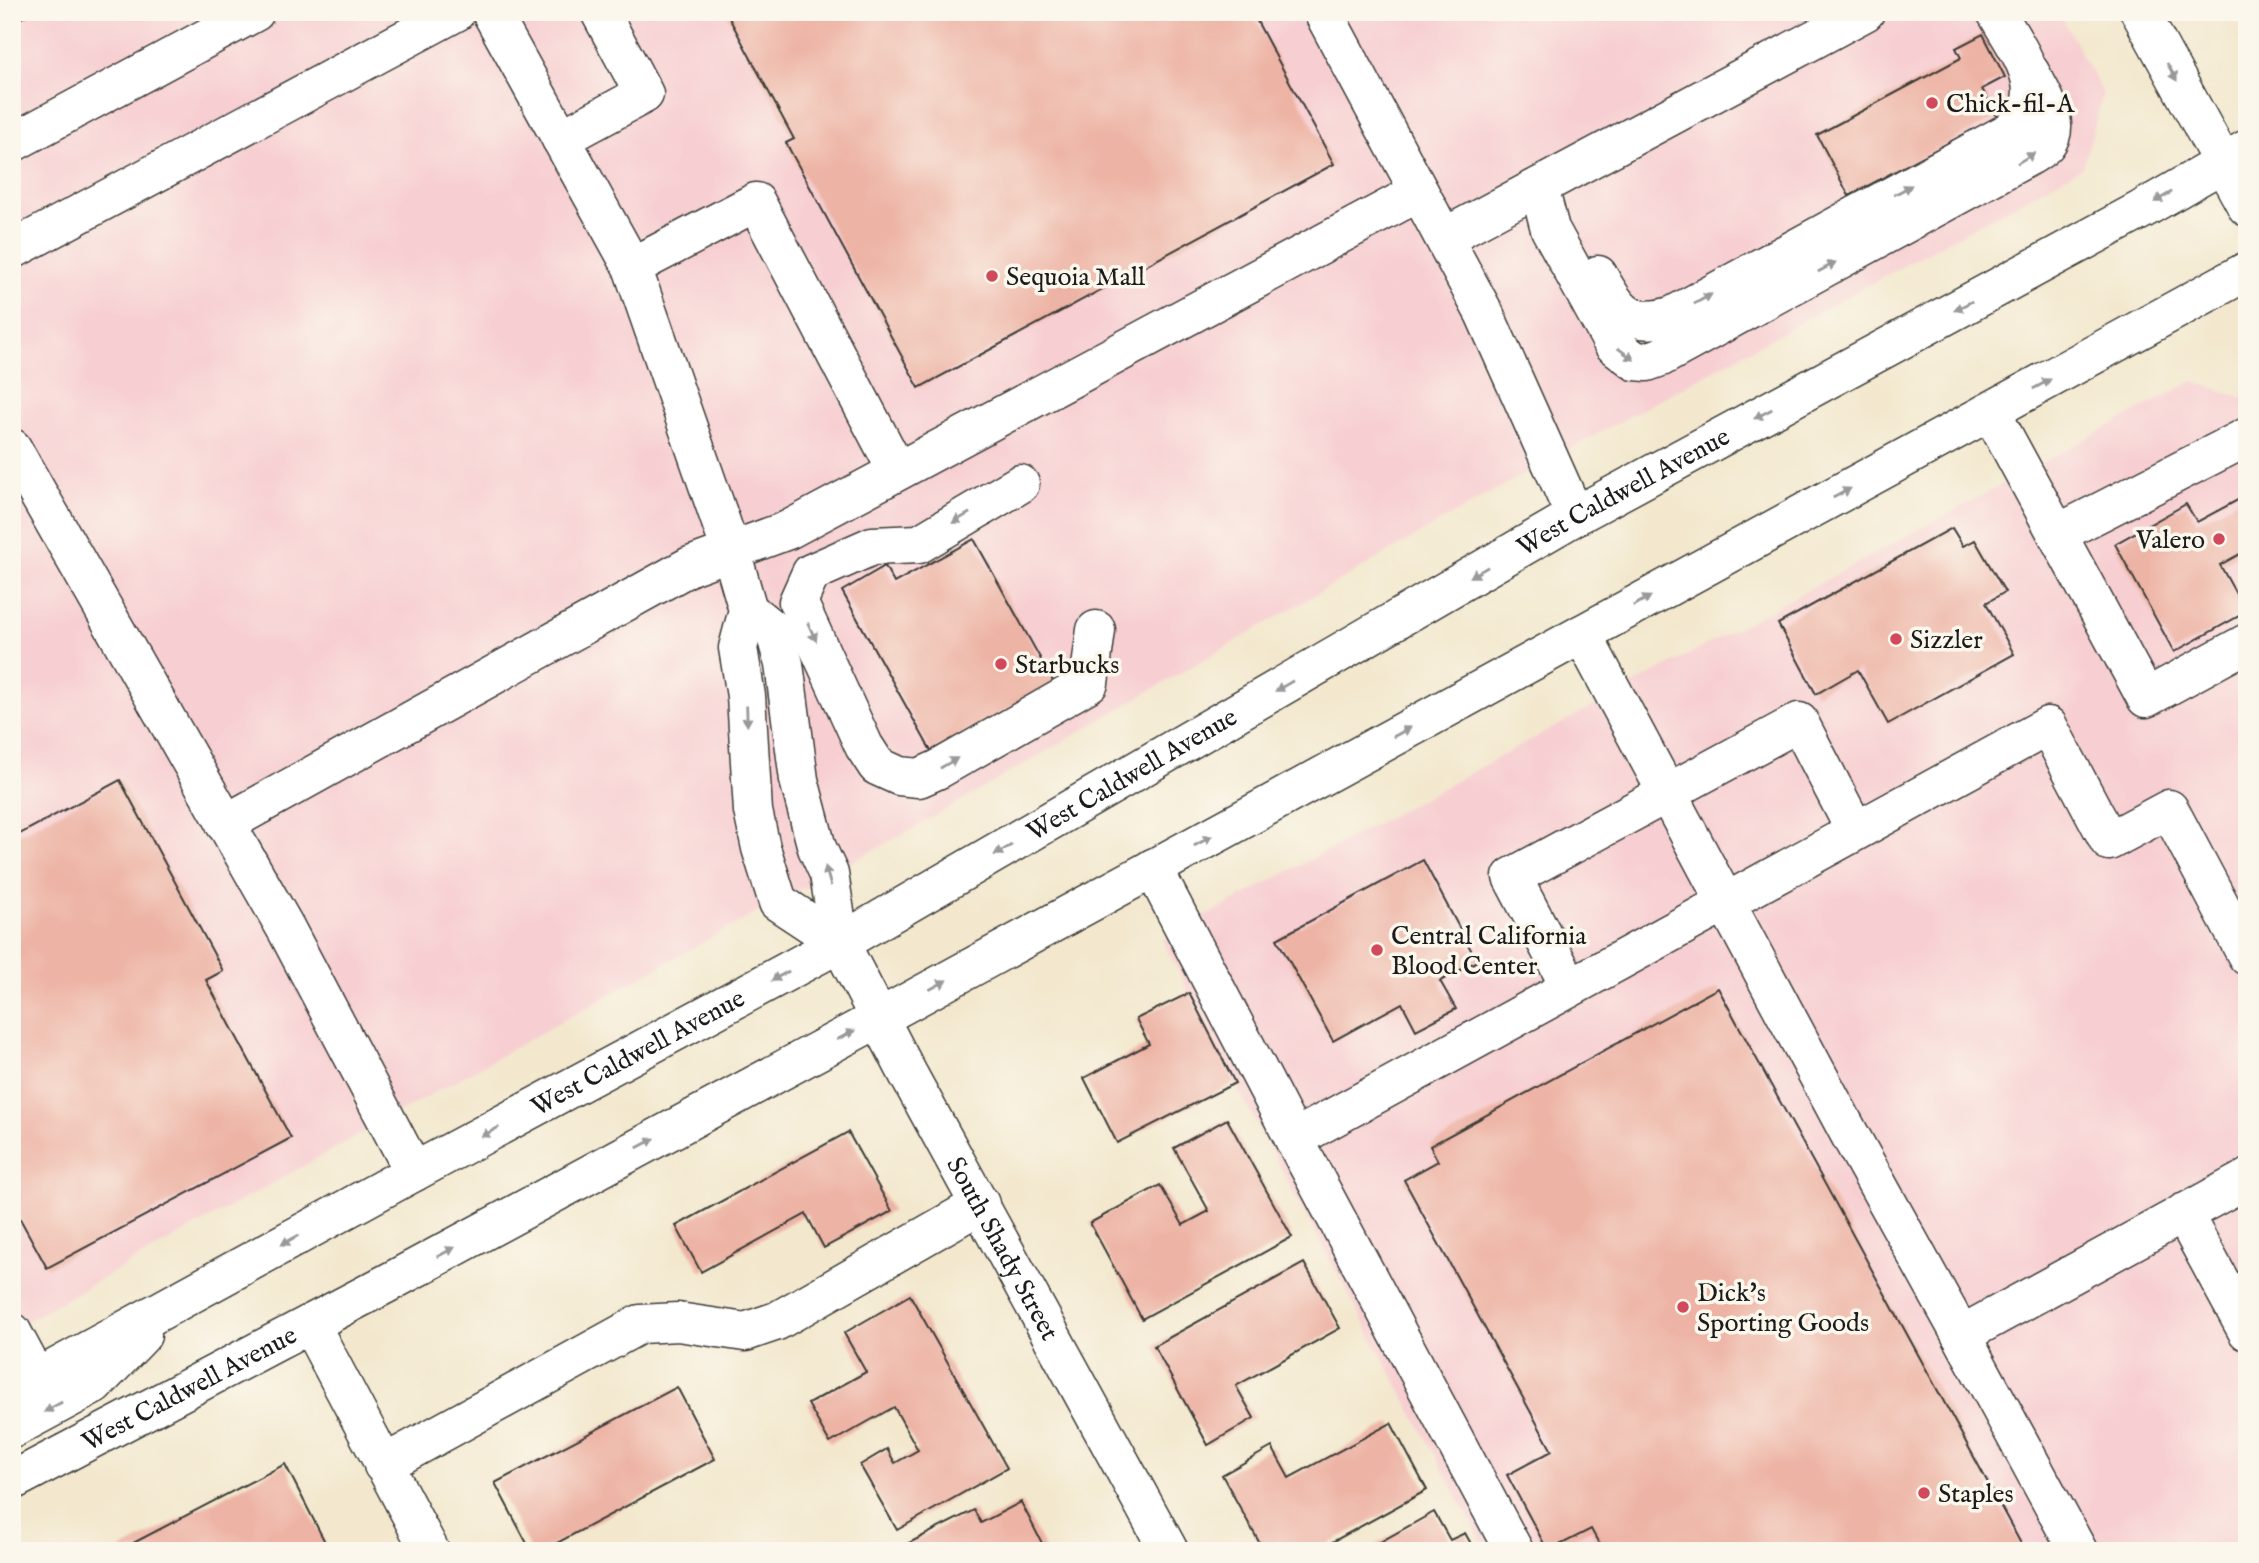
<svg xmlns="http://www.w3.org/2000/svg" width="2259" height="1563" font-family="'IM FELL English',serif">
  <rect width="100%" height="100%" fill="#fbf7ec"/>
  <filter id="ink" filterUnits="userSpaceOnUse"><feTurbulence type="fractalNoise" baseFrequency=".0143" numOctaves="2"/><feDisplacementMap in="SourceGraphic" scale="14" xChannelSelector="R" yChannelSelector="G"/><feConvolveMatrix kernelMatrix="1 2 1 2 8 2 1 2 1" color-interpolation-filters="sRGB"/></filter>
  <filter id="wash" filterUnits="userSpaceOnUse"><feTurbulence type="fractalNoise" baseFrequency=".00686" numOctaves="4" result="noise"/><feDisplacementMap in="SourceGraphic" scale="28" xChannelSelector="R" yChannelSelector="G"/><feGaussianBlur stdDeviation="1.57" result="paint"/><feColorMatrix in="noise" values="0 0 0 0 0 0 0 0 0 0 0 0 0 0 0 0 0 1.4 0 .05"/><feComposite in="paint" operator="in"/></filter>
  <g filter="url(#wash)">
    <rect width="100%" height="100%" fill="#f3e8ce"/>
    <g fill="#f7cfd2">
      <path d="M12 12H2059L2103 94 2083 167 1492 492 911 830 716 935 12 1329Z"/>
      <path d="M2193 381 2247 399V1551H1487L1239 1091 1162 940Z"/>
    </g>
    <g id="blocks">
      <g fill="#edb4a5">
        <path d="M12 12H32L12 23Z"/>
        <path d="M726 12H1252L1334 164 919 388 786 143 794 139Z"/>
        <path d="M1983 34 2005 77 1982 89 1997 117 1849 196 1817 135 1961 58 1956 48Z"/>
        <path d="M2247 495V550L2220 565 2246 612 2174 652 2115 544 2186 504 2197 522Z"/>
        <path d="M1952 528 1963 546 1975 540 2005 592 1986 603 2014 654 1888 724 1858 670 1816 694 1778 624Z"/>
        <path d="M974 539 1054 683 931 751 842 591 885 566 894 583Z"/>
        <path d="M120 780 223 971 206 980 291 1138 47 1268 12 1204V838Z"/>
        <path d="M1423 860 1477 961 1440 981 1456 1009 1416 1030 1402 1003 1333 1041 1277 939Z"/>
        <path d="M1718 988 1962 1435 2025 1551H1603L1591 1529 1548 1551 1507 1475 1552 1451 1404 1180 1438 1161 1430 1146Z"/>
        <path d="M1189 993 1235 1083 1117 1143 1084 1078 1149 1044 1136 1019Z"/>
        <path d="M1227 1119 1292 1237 1142 1319 1090 1223 1160 1185 1183 1225 1209 1211 1174 1148Z"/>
        <path d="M848 1132 892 1211 824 1248 806 1214 701 1272 676 1226Z"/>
        <path d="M1304 1263 1340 1328 1236 1386 1254 1418 1208 1445 1154 1346Z"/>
        <path d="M910 1295 1007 1468 897 1530 860 1465 887 1449 895 1463 918 1450 894 1407 830 1443 808 1404 866 1372 844 1333Z"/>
        <path d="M677 1387 715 1459 542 1551H531L495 1483Z"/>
        <path d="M1391 1423 1427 1490 1316 1551H1264L1222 1475 1272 1447 1289 1478Z"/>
        <path d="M285 1464 325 1542 308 1551H118Z"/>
        <path d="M1021 1502 1046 1551H908L905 1545 974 1510 981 1523Z"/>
        <path d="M1434 1512 1450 1540 1465 1533 1475 1551H1364Z"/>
      </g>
    </g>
  </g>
  <g filter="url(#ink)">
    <use href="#blocks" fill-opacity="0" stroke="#3c3b37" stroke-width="2"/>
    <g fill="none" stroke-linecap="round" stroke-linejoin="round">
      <defs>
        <g id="minor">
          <path d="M491 12 632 267 731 551 748 610 738 648 746 696 753 811 761 848 778 902 840 943"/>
          <path d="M1323 12 1484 313 1575 516"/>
          <path d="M561 139 644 94 600 12"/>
          <path d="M12 143 255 12"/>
          <path d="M1539 187 1550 229 1613 344 1635 361 1647 362 1661 357 2033 154C2037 151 2043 148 2046 144 2063 123 2040 91 2030 72"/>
          <path d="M1445 237 1865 12"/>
          <path d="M12 250 456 12"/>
          <path d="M632 267 756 202 897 471"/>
          <path d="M1598 275C1618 312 1630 329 1674 315L2009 132C2057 96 2018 51 1996 12"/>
          <path d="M1991 412 2146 698 2247 643"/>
          <path d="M12 448 286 929 414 1172"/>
          <path d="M1020 484 919 544 872 546 811 573 798 602 864 746 877 766 899 776 919 778 939 769 1089 683 1096 630"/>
          <path d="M2057 534 2247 437"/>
          <path id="s1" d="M748 610 775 632 784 664 799 780 817 848 829 874 840 943 908 1074 1169 1551"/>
          <path d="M1582 634 1850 1135 1961 1335 2247 1179"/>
          <path d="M225 824 690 566 788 530 1419 192"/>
          <path d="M1153 868 1294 1139 1514 1551"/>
          <path d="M1570 987 1512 877 1799 722 1855 830"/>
          <path d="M1294 1139 2048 726 2109 841 2169 809 2247 956"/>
          <path d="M2183 1213 2247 1331"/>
          <path d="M310 1324 430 1551"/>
          <path d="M12 1332 37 1379"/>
          <path d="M1961 1335 2078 1551"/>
          <path d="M383 1465 640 1324 678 1322 745 1332 777 1321 981 1204"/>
        </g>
        <g id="major">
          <path d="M2140 12 2247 207"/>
          <path id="s2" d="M12 1392 414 1172 840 943 1575 516 2141 210 2247 149"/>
          <path d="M12 1429 94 1385 142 1335"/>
          <path id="s3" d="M12 1481 386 1284 879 1018 2247 271"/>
        </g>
      </defs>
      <use href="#minor" stroke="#3c3b37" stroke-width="41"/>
      <use href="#major" stroke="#3c3b37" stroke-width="41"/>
      <use href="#minor" stroke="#fff" stroke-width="38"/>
      <use href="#major" stroke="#fff" stroke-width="38"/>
    </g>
    <defs><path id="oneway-solid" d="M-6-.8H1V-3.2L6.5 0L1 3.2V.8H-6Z" transform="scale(1.75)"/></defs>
    <g fill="#999">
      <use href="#oneway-solid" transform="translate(2172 72) rotate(61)"/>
      <use href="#oneway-solid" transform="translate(2026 158) rotate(-31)"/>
      <use href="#oneway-solid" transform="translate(1903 190) rotate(-29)"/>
      <use href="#oneway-solid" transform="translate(2163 197) rotate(150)"/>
      <use href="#oneway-solid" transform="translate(1827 267) rotate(-29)"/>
      <use href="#oneway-solid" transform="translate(1703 299) rotate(-29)"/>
      <use href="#oneway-solid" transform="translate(1963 306) rotate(152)"/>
      <use href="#oneway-solid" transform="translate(1626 354) rotate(36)"/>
      <use href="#oneway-solid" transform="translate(2042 384) rotate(-29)"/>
      <use href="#oneway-solid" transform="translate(1763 414) rotate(152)"/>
      <use href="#oneway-solid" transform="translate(1842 493) rotate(-28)"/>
      <use href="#oneway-solid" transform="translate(961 518) rotate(150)"/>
      <use href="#oneway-solid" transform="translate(1479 572) rotate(150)"/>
      <use href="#oneway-solid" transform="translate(1642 601) rotate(-28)"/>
      <use href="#oneway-solid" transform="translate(812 632) rotate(65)"/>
      <use href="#oneway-solid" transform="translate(1284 686) rotate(150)"/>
      <use href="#oneway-solid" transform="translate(747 716) rotate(88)"/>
      <use href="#oneway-solid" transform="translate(1402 732) rotate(-29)"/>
      <use href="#oneway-solid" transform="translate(949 763) rotate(-30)"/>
      <use href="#oneway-solid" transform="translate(1203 841) rotate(-29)"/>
      <use href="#oneway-solid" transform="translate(1003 850) rotate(150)"/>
      <use href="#oneway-solid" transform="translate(828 876) rotate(-106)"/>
      <use href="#oneway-solid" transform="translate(780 976) rotate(151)"/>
      <use href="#oneway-solid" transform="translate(938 985) rotate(-29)"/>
      <use href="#oneway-solid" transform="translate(846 1035) rotate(-27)"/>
      <use href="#oneway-solid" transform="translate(490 1132) rotate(152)"/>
      <use href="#oneway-solid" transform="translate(646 1143) rotate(-28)"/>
      <use href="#oneway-solid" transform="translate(290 1240) rotate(151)"/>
      <use href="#oneway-solid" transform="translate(446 1252) rotate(-28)"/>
      <use href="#oneway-solid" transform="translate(53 1407) rotate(151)"/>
    </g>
  </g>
  <g fill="#d1495b" stroke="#fbf7ec" stroke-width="2.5">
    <circle cx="1932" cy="103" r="7"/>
    <circle cx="992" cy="276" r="7"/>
    <circle cx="2219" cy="539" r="7"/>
    <circle cx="1896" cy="639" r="7"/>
    <circle cx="1001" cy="664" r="7"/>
    <circle cx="1377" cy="950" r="7"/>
    <circle cx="1683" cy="1307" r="7"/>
    <circle cx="1924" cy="1493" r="7"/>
  </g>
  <g text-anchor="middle" stroke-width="7" stroke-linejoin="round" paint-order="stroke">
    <g font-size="26" fill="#1c1c1c" stroke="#fbf7ec" text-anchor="start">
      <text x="1946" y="112">Chick-fil-A</text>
      <text x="1006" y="285">Sequoia Mall</text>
      <text x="2205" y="548" text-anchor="end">Valero</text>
      <text x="1910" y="648">Sizzler</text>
      <text x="1015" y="673">Starbucks</text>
      <text x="1391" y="944">Central California<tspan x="1391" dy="30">Blood Center</tspan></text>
      <text x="1697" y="1301">Dick's<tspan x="1697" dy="30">Sporting Goods</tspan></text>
      <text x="1938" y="1502">Staples</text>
    </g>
    <g font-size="26" fill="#1c1c1c" stroke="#fbf7ec">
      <text dy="9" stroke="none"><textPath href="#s2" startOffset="1846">West Caldwell Avenue</textPath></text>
      <text dy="9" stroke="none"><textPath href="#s2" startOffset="1279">West Caldwell Avenue</textPath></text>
      <text dy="9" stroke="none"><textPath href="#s2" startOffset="712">West Caldwell Avenue</textPath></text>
      <text dy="9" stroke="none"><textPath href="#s1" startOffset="700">South Shady Street</textPath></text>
      <text dy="9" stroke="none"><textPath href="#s3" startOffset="200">West Caldwell Avenue</textPath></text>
    </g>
  </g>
  <rect width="2259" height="1563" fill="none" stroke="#fbf7ec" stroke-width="42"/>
</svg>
